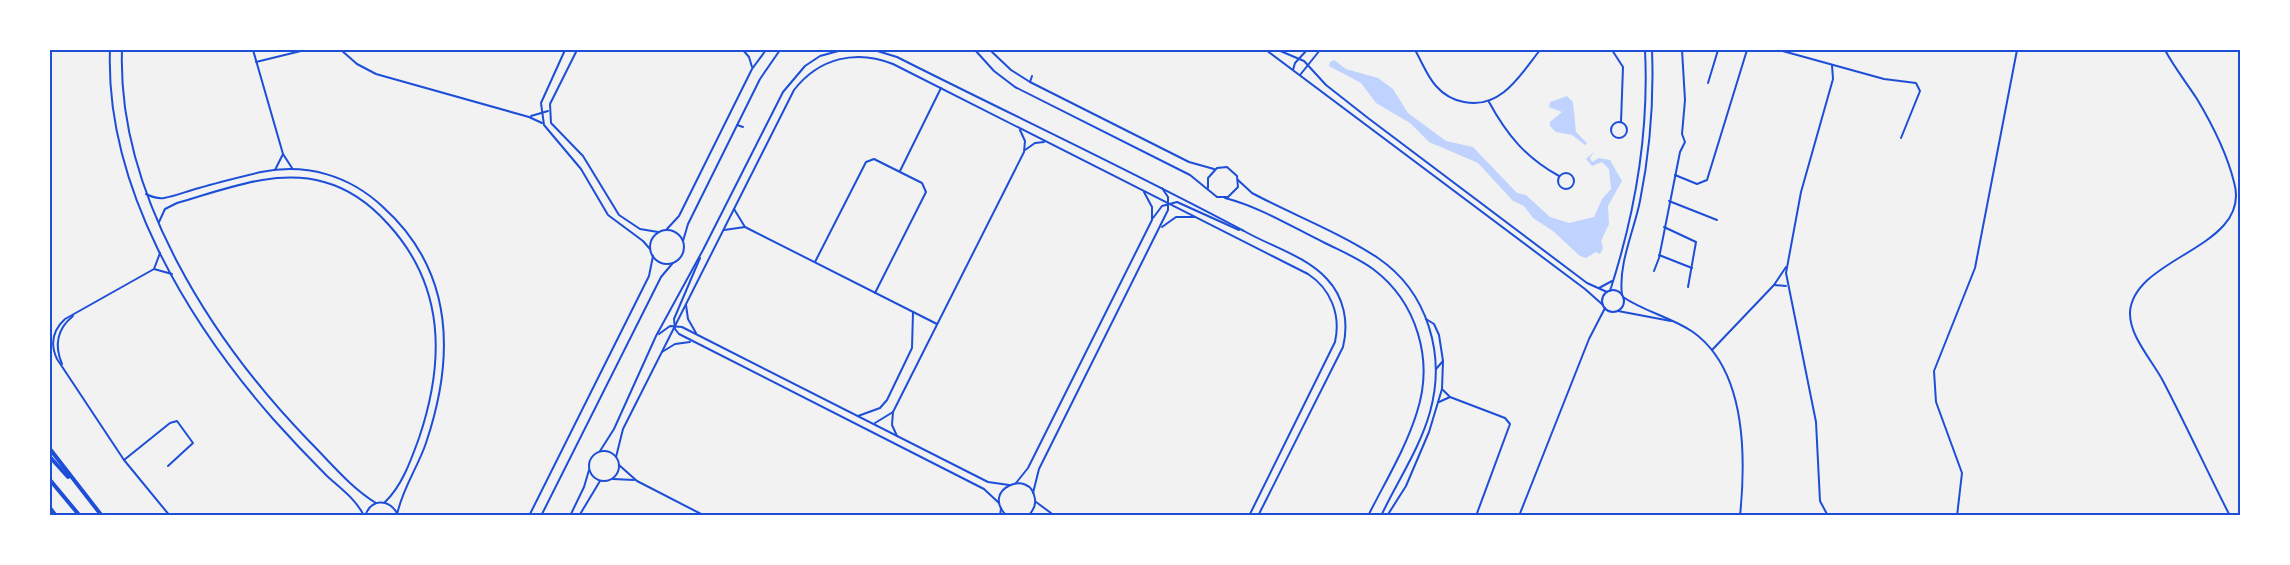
<svg xmlns="http://www.w3.org/2000/svg" width="2290" height="565" font-family="'DM Sans',sans-serif">
  <rect width="100%" height="100%" fill="#f2f2f2"/>
  <g fill="#bfd3fe">
    <path d="M1334 60 1346 69 1378 78 1393 89 1408 113 1446 141 1473 147 1517 193 1526 195 1550 217 1569 223 1594 217 1602 199 1611 189 1609 169 1602 162 1592 166 1586 159 1594 152 1590 158 1592 162 1599 158 1610 160 1622 181 1608 206 1609 224 1601 241 1603 248 1600 254 1596 252 1586 258 1580 256 1553 231 1533 218 1524 206 1513 201 1478 163 1429 142 1410 123 1376 103 1361 83 1329 66 1330 62Z"/>
    <path d="M1567 96 1573 102 1576 132 1587 143 1585 145 1572 135 1556 132 1550 126V122L1562 112 1549 107 1550 102Z"/>
  </g>
  <g fill="none" stroke-linecap="round" stroke-linejoin="round">
    <g stroke="#1d4ed8" stroke-width="2">
      <path d="M110 50C105 185 187 321 274 420 291 439 309 458 327 476 340 488 356 499 364 516"/>
      <path d="M122 50C117 194 212 341 309 441 330 462 351 488 376 503"/>
      <path d="M253 50 283 154 292 168"/>
      <path d="M341 50 357 64 376 74 529 117 542 123"/>
      <path d="M565 50 541 103 544 125 581 169 608 215 643 241 650 249"/>
      <path d="M577 50 550 104 551 123 583 156 619 215 640 229 658 232"/>
      <path d="M743 50 749 57 752 67"/>
      <path d="M874 50 897 57C1012 115 1130 170 1244 231 1270 246 1306 256 1327 279 1344 297 1349 322 1343 347L1258 516"/>
      <path d="M1415 50C1422 62 1427 76 1436 86 1443 94 1453 100 1464 102 1501 110 1521 74 1540 50"/>
      <path d="M1612 50 1623 67 1621 122"/>
      <path d="M1779 50 1884 79 1916 83 1920 91 1901 138"/>
      <path d="M2165 50C2174 67 2186 82 2197 99 2212 124 2227 154 2234 182 2253 248 2134 256 2130 312 2129 336 2152 360 2163 381 2186 425 2207 471 2230 516"/>
      <path d="M256 62 305 50"/>
      <path d="M1293 70 1295 63 1307 50"/>
      <path d="M1300 75 1320 50"/>
      <path d="M1708 83 1718 50"/>
      <path d="M1489 102C1507 135 1526 158 1559 176"/>
      <path d="M531 116 548 111"/>
      <circle cx="1619" cy="130" r="8"/>
      <path d="M1025 150 1035 143 1044 142"/>
      <path d="M275 170 283 154"/>
      <path d="M900 171 941 88"/>
      <circle cx="1566" cy="181" r="8"/>
      <path d="M1675 175 1697 184 1707 180 1747 50"/>
      <path d="M146 194C152 197 157 199 164 198 176 196 187 191 199 188 219 182 240 177 261 172 306 163 349 175 383 207 454 271 455 357 426 443 418 467 402 489 397 515"/>
      <path d="M1669 201 1717 220"/>
      <path d="M734 209 745 227 937 324"/>
      <path d="M1153 218 1162 206 1177 202 1239 230"/>
      <path d="M159 222 165 209 177 203C223 190 276 168 324 182 350 189 371 205 388 224 445 286 445 361 419 438 411 460 402 486 385 502"/>
      <path d="M1162 227 1176 217H1195"/>
      <path d="M1664 227 1696 242 1688 287"/>
      <path d="M724 230 745 227"/>
      <path d="M160 253 154 269 65 319C53 330 50 344 57 359L124 460 170 516"/>
      <path d="M1659 255 1692 268"/>
      <path d="M700 258 674 319 675 329 679 334 984 489 999 503"/>
      <path d="M815 262 866 162 874 159 922 183 926 192 875 293"/>
      <path d="M154 269 172 274"/>
      <path d="M1654 271 1659 258 1680 152 1685 142 1682 134 1685 100 1682 50"/>
      <path d="M1774 285 1786 286"/>
      <path d="M686 305 688 319 696 333"/>
      <path d="M659 334 670 326 682 327 988 482 1009 485"/>
      <path d="M1712 350 1774 285 1786 267"/>
      <path d="M662 352 675 344 690 342"/>
      <path d="M62 364C54 345 57 329 73 316"/>
      <path d="M1443 390 1450 397 1505 418 1510 424 1476 516"/>
      <path d="M1439 402 1450 397"/>
      <path d="M858 416 880 408 887 400 912 348 913 312"/>
      <path d="M875 423 893 412"/>
      <path d="M897 436 892 425 893 412 1024 152 1025 141 1020 130"/>
      <circle cx="604" cy="466" r="15"/>
      <path d="M600 451 614 429 656 336 703 250 783 92 805 66 820 56 842 50"/>
      <path d="M616 457 623 429 794 90C819 58 856 49 893 64L1308 274C1331 289 1341 315 1335 342L1249 516"/>
      <path d="M124 460 170 423 177 421 193 443 168 466"/>
      <path d="M619 465 637 481 705 516"/>
      <path d="M613 479 634 480"/>
      <path d="M1016 483 1028 468 1152 220V207L1144 192"/>
      <path d="M1033 493 1039 469 1168 210V197L1162 188"/>
      <path d="M1036 502 1055 516"/>
      <path d="M365 516C371 499 388 498 397 513"/>
      <path d="M570 516 584 487 589 470"/>
      <path d="M579 516 600 481"/>
      <path d="M1000 516 1001 508"/>
      <path d="M1007 516C979 490 1031 467 1035 499 1036 506 1033 511 1028 516"/>
      <path d="M1387 516 1406 486 1429 432 1442 389 1443 361 1439 335 1434 324 1426 319"/>
      <path d="M1519 516 1589 339 1605 308"/>
      <path d="M1828 516 1820 501 1816 422 1786 273 1801 192 1833 79 1832 65"/>
      <path d="M1957 516 1962 473 1936 402 1934 371 1975 268 2017 50"/>
    </g>
    <g stroke="#1d4ed8" stroke-width="2">
      <path d="M975 50 994 71 1015 87 1190 175 1217 197H1228L1238 187 1237 176 1227 167 1217 168 1208 178V188"/>
      <path d="M990 50 1011 70 1030 82 1189 162 1214 169"/>
      <path d="M1266 50 1585 289 1603 305"/>
      <path d="M1278 50 1304 61 1326 85 1368 118 1587 283 1607 292"/>
      <path d="M1030 82 1032 76"/>
      <path d="M737 125 743 127"/>
      <path d="M1238 180 1252 193C1293 215 1339 232 1378 258 1428 292 1446 355 1430 412 1420 448 1397 482 1381 516"/>
      <path d="M1225 198C1260 207 1292 227 1325 243 1341 251 1358 258 1373 269 1417 302 1434 360 1417 412 1406 448 1385 482 1368 516"/>
      <circle cx="667" cy="247" r="17"/>
      <path d="M666 230 679 216 752 69 766 50"/>
      <path d="M683 241 688 224 760 79 780 50"/>
      <path d="M1599 288 1612 281"/>
      <circle cx="1613" cy="301" r="11"/>
      <path d="M1610 291C1635 214 1649 130 1645 50"/>
      <path d="M1622 295C1618 264 1634 231 1640 201 1650 151 1654 100 1652 50"/>
      <path d="M1623 297C1645 312 1671 317 1693 332 1746 370 1746 457 1740 516"/>
      <path d="M1618 311 1671 321"/>
      <path d="M1436 369 1443 361"/>
      <path d="M529 516 649 276 653 256"/>
      <path d="M541 516 661 277 672 264"/>
    </g>
    <g stroke="#1d4ed8" stroke-width="4">
      <path d="M50 449 102 516"/>
      <path d="M50 457 68 477"/>
      <path d="M50 480 80 516"/>
      <path d="M50 508 56 516"/>
    </g>
  </g>
  <rect width="2290" height="565" fill="none" stroke="#ffffff" stroke-width="102"/>
  <rect x="51" y="51" width="2188" height="463" fill="none" stroke="#1d4ed8" stroke-width="2"/>
</svg>
